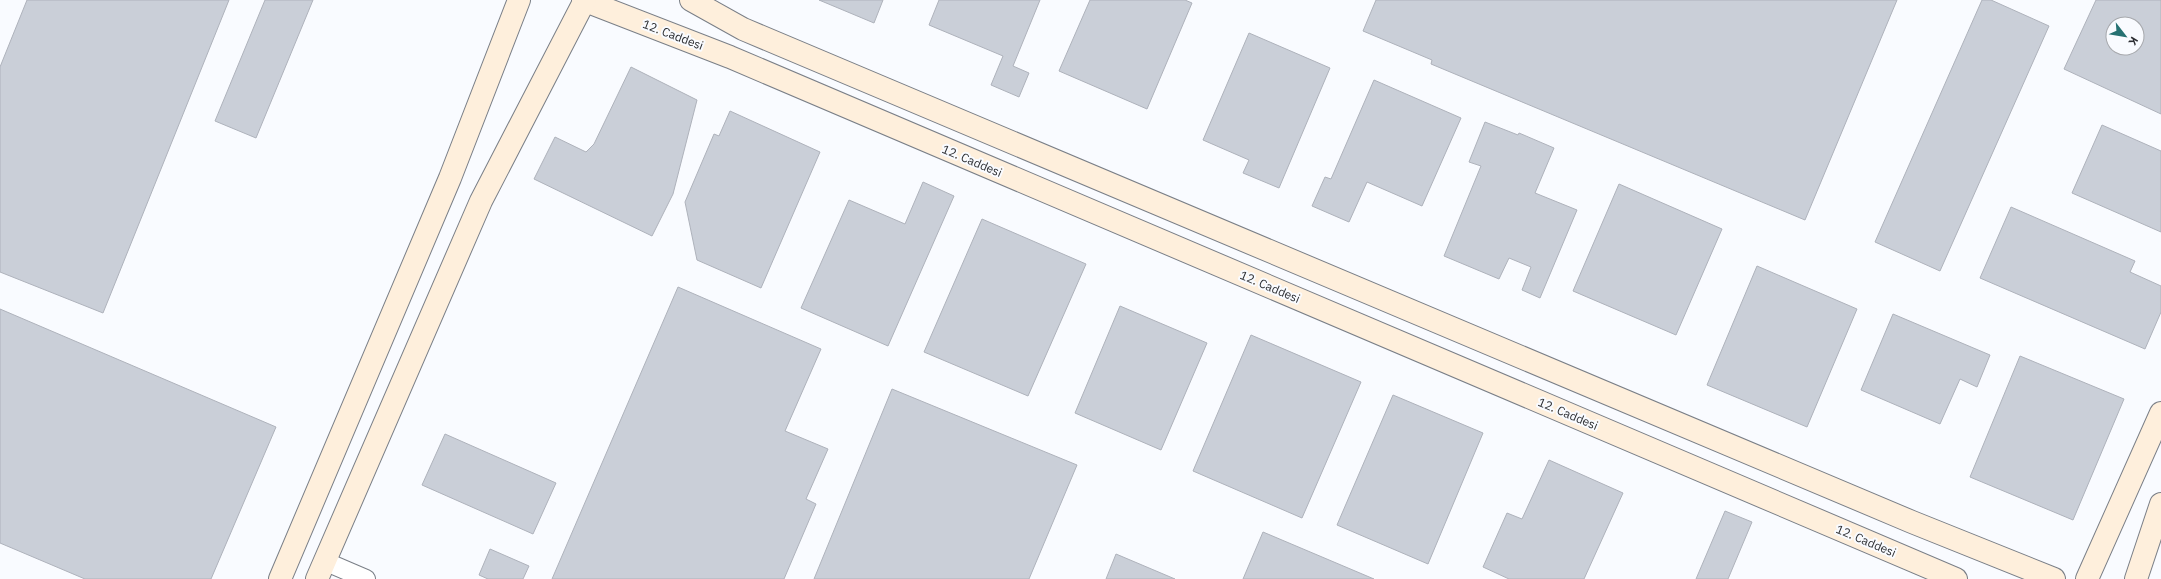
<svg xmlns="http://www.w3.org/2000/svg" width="2161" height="579" font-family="'IBM Plex Sans',sans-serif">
  <rect width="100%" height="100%" fill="#f9fbff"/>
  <g fill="#cacfd8" stroke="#aeb2bb" fill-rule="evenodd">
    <path d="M27 0H229L103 313 0 272V67Z"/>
    <path d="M265 0H313L256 138 215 121Z"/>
    <path d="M819 0H883L874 23Z"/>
    <path d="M939 0H1040L1013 66 1029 73 1019 97 991 85 1003 56 929 25Z"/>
    <path d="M1090 0H1185L1192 3 1147 109 1059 71Z"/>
    <path d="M1376 0H1897L1805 220 1431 64 1432 60 1363 31Z"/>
    <path d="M1982 0H1991L2049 26 1940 271 1875 242Z"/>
    <path d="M2096 0H2161V114L2064 69ZM2113 24H2137V48H2113Z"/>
    <path d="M1249 33 1330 68 1279 188 1243 173 1249 160 1203 140Z"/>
    <path d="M631 67 697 100 673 194 652 236 534 179 555 137 586 152 594 144Z"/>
    <path d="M1374 80 1461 118 1422 206 1367 182 1349 222 1312 206 1325 177 1331 179Z"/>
    <path d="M730 111 820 152 761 288 697 260 685 202 714 134 719 136Z"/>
    <path d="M1485 122 1518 135 1519 133 1554 148 1535 193 1577 210 1540 298 1522 290 1531 267 1509 258 1499 279 1444 256 1481 166 1469 162Z"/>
    <path d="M2102 125 2161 151V232L2072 193Z"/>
    <path d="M923 182 954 196 888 346 801 308 849 200 905 224Z"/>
    <path d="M1619 184 1722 229 1676 335 1573 291Z"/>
    <path d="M2011 207 2135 261 2130 272 2161 286V312L2145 349 1980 278Z"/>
    <path d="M982 219 1086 264 1028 396 924 352Z"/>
    <path d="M1757 266 1857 309 1807 427 1707 385Z"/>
    <path d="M678 287 821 349 785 431 828 449 806 499 816 504 784 579H552Z"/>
    <path d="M1120 306 1207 343 1161 450 1075 413Z"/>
    <path d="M0 309 276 427 211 579H85L0 543Z"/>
    <path d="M1893 314 1990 355 1977 387 1960 379 1940 424 1861 390Z"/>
    <path d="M1251 335 1361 382 1302 518 1193 471Z"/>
    <path d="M2020 356 2124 399 2073 520 1970 477Z"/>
    <path d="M892 389 1077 465 1029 579H814Z"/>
    <path d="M1393 395 1483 433 1428 564 1337 525Z"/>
    <path d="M445 434 556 483 533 534 422 485Z"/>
    <path d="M1549 460 1623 493 1584 579H1509L1483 567 1507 513 1522 519Z"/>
    <path d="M1725 511 1752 522 1728 579H1696Z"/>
    <path d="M1263 532 1374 579H1243Z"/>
    <path d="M490 549 529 566 523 579H488L479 575Z"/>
    <path d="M1116 554 1175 579H1106Z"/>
  </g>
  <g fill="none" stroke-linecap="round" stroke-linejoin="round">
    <defs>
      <path id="street" d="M324 561 366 579"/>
      <g id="secondary">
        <path d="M583 0 730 57 1956 579"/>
        <path d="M691 0 743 29 1912 522 2054 579"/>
        <path d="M280 579 450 178 519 0"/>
        <path d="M317 579 481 201 585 0"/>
        <path d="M2087 579 2161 413"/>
        <path d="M2136 579 2161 504"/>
      </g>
    </defs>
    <use href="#street" stroke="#7a7f87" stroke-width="20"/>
    <use href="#secondary" stroke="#7a7f87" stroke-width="24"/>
    <use href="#street" stroke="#fff" stroke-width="18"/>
    <use href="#secondary" stroke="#feefdc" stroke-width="22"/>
  </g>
  <g text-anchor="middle" stroke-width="4" stroke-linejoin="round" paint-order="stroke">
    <g font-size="12" fill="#2c2e32" stroke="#f9fbff">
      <text transform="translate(673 35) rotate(21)" y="4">12. Caddesi</text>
      <text transform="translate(972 161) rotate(23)" y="4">12. Caddesi</text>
      <text transform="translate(1270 287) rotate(23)" y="4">12. Caddesi</text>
      <text transform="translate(1568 414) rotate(23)" y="4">12. Caddesi</text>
      <text transform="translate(1866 541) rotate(23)" y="4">12. Caddesi</text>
    </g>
  </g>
  <g transform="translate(2125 36) rotate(121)"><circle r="19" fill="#f9fbff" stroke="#a7a9ad"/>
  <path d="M0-3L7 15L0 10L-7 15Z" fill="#267172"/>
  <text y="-6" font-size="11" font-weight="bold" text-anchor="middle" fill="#2c2e32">K</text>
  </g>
</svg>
